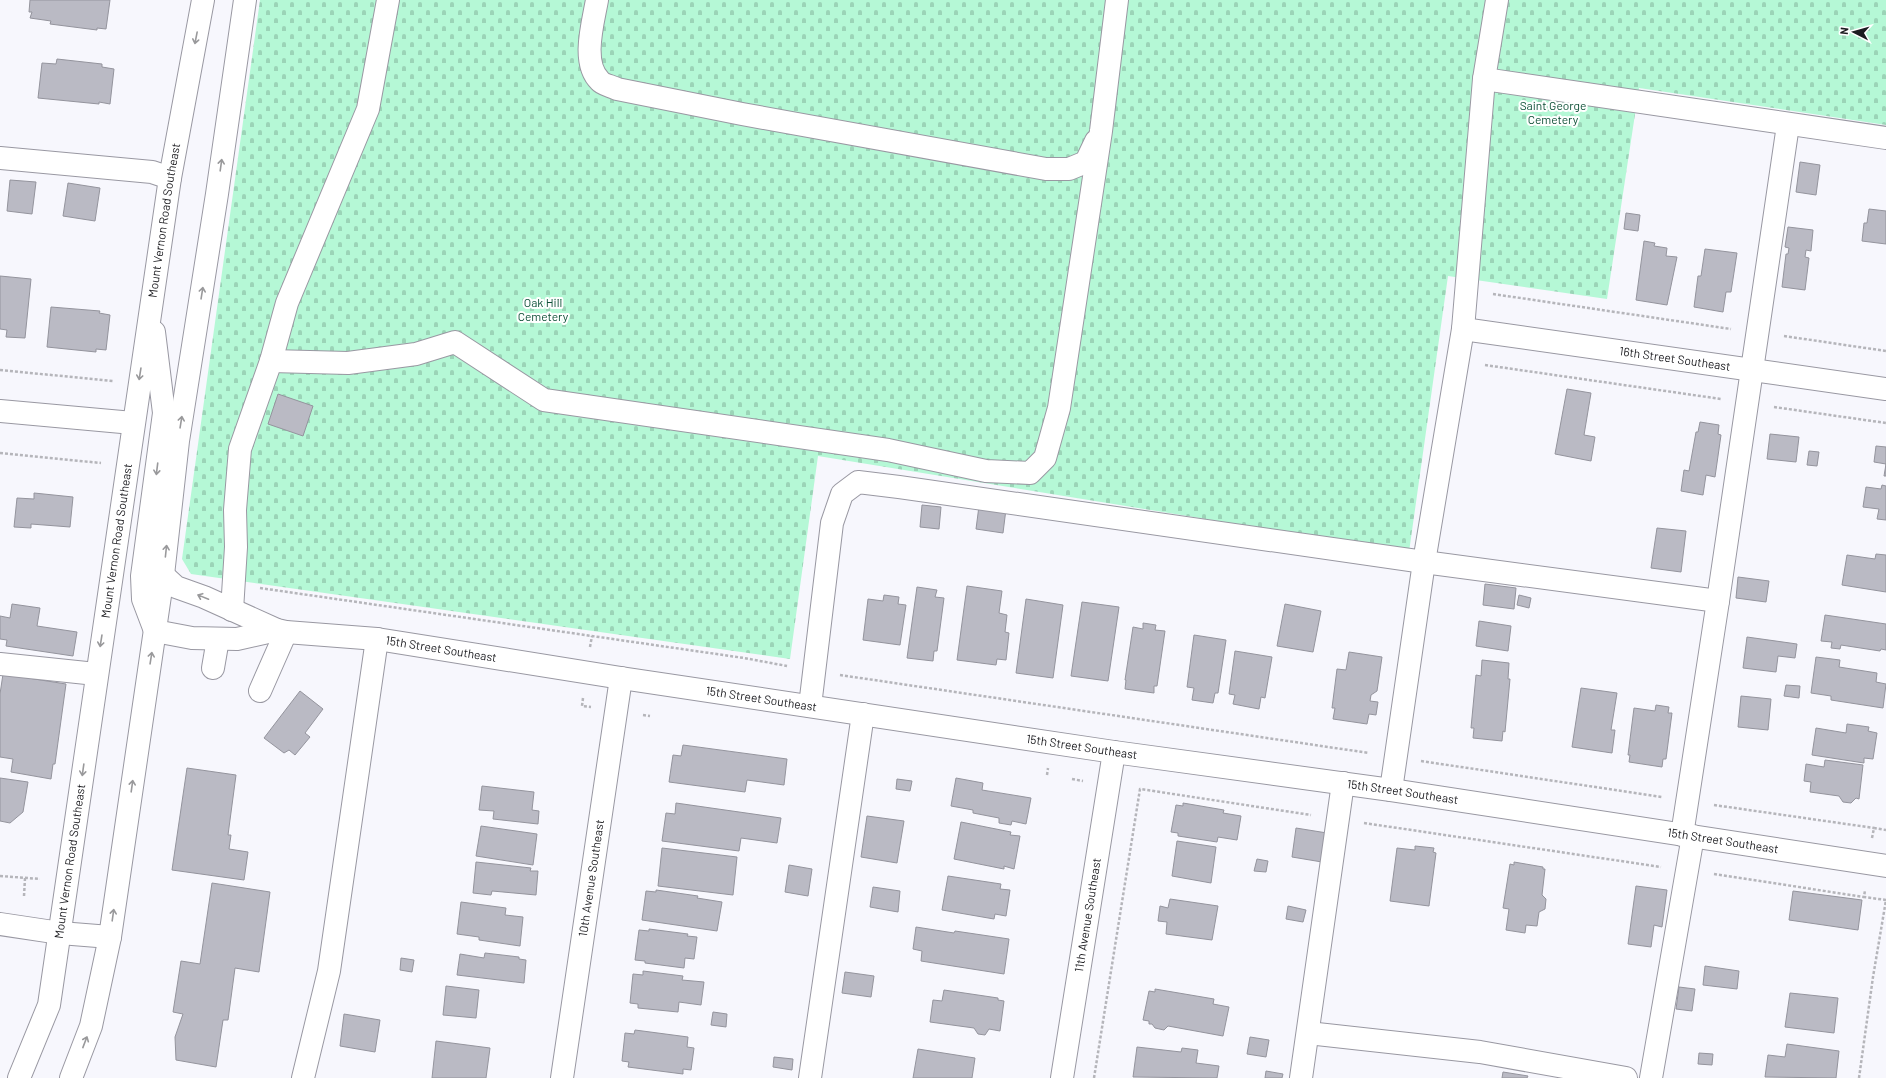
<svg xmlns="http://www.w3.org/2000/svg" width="1886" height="1078" font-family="Barlow,sans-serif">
  <defs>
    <pattern id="cemetery-stones" width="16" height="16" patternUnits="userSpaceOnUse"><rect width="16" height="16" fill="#b5f8d6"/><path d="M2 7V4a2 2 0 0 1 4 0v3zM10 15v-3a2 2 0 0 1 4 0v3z" fill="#9bd4b7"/></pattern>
  </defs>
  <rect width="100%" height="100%" fill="#f7f7fd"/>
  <path fill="url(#cemetery-stones)" d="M260 0H1886V125L1639 88 1607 299 1448 276 1409 552 818 456 790 659 191 574 182 559Z"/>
  <g fill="#babac4" stroke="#94949d">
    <path d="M30 0H110L106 29 97 28V30L50 24 51 21 30 18 32 12H29Z"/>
    <path d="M57 59 102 64V67L114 69 110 104 99 102V104L38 98 42 63 56 64Z"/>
    <path d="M1800 162 1820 165 1816 195 1796 192Z"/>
    <path d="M10 180 36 182 32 214 7 211Z"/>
    <path d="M68 183 100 188 95 221 63 216Z"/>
    <path d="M1869 209 1886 211V244L1862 241 1864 223H1867Z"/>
    <path d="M1626 213 1640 215 1638 231 1624 229Z"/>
    <path d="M1788 227 1813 230 1811 251 1806 250 1805 257 1809 258 1805 290 1782 287 1786 254H1788L1789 248 1785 247Z"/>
    <path d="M1644 241 1655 243 1654 246 1667 248 1666 256 1677 257 1667 305 1636 300Z"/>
    <path d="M1705 249 1737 253 1731 292H1726L1723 312 1694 307 1698 276H1701Z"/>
    <path d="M0 276 31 279 25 338 6 337 7 330 0 329Z"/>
    <path d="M51 307 100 311 99 313 110 315 106 350 96 349V352L47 347Z"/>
    <path d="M1567 389 1591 393 1584 435 1595 437 1591 461 1555 454Z"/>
    <path d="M278 394 313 406 303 436 268 424Z"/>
    <path d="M1700 422 1719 425 1718 434 1721 435 1715 477 1706 475 1703 495 1681 491 1684 470 1689 471 1696 432H1698Z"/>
    <path d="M1770 434 1799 437 1796 462 1767 459Z"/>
    <path d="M1876 446 1886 447V476H1884L1886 464 1874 462Z"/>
    <path d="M1809 451 1819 452 1817 466 1807 465Z"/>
    <path d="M1882 485 1886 486V520L1877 519 1879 509 1863 507 1866 487 1881 489Z"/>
    <path d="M34 493 73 497 70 527 31 524V528L14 527 17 498 34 499Z"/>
    <path d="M922 505 941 507 939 529 920 527Z"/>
    <path d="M979 506 1006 509 1003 533 976 529Z"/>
    <path d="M1657 528 1686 531 1681 572 1651 568Z"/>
    <path d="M1876 554 1886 555V592L1842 585 1847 555 1875 559Z"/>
    <path d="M1738 577 1769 581 1766 602 1736 598Z"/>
    <path d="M1485 584 1516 588 1514 609 1483 605Z"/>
    <path d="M967 586 1002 591 999 613 1007 615 1005 632 1009 633 1006 660 997 659 996 665 957 660Z"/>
    <path d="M917 587 937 590 935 597 944 598 937 651H934L933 661 907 658Z"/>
    <path d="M884 595 899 597 898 604 906 605 900 645 863 640 868 599 883 601Z"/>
    <path d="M1519 595 1531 598 1529 608 1517 605Z"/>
    <path d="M1026 599 1063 605 1053 678 1016 673Z"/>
    <path d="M1082 602 1119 607 1108 681 1071 676Z"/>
    <path d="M12 604 40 608 37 626 77 632 73 656 6 646 7 640 0 639V616L10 618Z"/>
    <path d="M1285 604 1321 611 1313 652 1277 646Z"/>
    <path d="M1825 615 1886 624V650L1881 649 1880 651 1841 645 1840 649 1831 648 1832 642 1821 641Z"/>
    <path d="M1479 621 1511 626 1508 651 1476 646Z"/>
    <path d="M1143 623 1156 625 1155 630 1165 631 1157 686H1154V693L1125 689 1126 680H1125L1133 627 1143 629Z"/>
    <path d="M1194 635 1226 640 1218 693H1215L1213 703 1192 700 1194 688 1187 687Z"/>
    <path d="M1747 637 1797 644 1795 658 1778 656 1776 672 1743 668Z"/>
    <path d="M1235 651 1272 657 1265 698 1261 697 1259 709 1233 704 1235 695 1229 694Z"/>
    <path d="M1349 652 1382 657 1377 691 1371 695 1370 701 1378 702 1376 715 1369 714 1367 724 1333 719 1335 708H1332L1337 669 1346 670Z"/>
    <path d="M1816 657 1840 660 1839 667 1877 673 1876 682 1886 684 1883 708 1831 700V696L1811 693Z"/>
    <path d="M1482 660 1509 663 1508 679H1510L1505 732 1503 731 1502 741 1473 738 1474 728H1471L1476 675 1481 676Z"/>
    <path d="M3 674 66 684 55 764H53L51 779 11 772 13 759 0 757V694Z"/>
    <path d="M1786 685 1800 686 1799 698 1784 696Z"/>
    <path d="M1581 688 1617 693 1611 730H1615L1612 753 1572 747Z"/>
    <path d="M300 691 323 709 305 733 310 737 295 755 289 750 284 753 264 738Z"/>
    <path d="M1741 696 1771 699 1768 730 1738 727Z"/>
    <path d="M1656 705 1669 707 1668 713H1672L1666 759H1663L1662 767 1629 762 1630 755H1628L1634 708 1655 711Z"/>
    <path d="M1847 724 1869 727 1868 731 1877 733 1873 759 1864 758V763L1812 755 1816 728 1846 733Z"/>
    <path d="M683 745 787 759 784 785 747 780 745 792 669 782 673 755 681 756Z"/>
    <path d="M1825 760 1863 765 1859 799 1856 798 1851 803 1843 802 1839 796 1810 792 1811 782 1804 781 1806 764 1824 767Z"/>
    <path d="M187 768 236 775 228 835H231L229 849 248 852 244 880 172 870Z"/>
    <path d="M0 778 28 782 23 812 10 823 0 821Z"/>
    <path d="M956 778 983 783 982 790 1031 798 1026 824 1012 821 1011 825 999 823V818L973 813V810L951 806Z"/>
    <path d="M897 779 912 781 910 791 896 789Z"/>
    <path d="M482 786 534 792 532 810 539 811 538 824 493 819 494 811 479 810Z"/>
    <path d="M676 803 781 818 777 843 741 838 739 851 662 841 666 813 675 814Z"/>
    <path d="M1183 803 1224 810 1223 813 1241 816 1237 840 1218 837 1217 842 1178 836V833L1171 832 1176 805 1183 806Z"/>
    <path d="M867 816 904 821 897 863 861 857Z"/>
    <path d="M961 822 1011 832 1010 835 1020 836 1014 869 1004 866V869L954 859Z"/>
    <path d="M481 826 537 834 533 865 476 856Z"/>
    <path d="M1296 828 1327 833 1322 862 1292 857Z"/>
    <path d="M1177 841 1216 847 1211 883 1172 876Z"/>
    <path d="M1415 846 1434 848 1433 852 1436 853 1429 906 1390 901 1397 848 1415 850Z"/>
    <path d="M662 848 737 857 733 895 658 886Z"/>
    <path d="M1257 859 1268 861 1266 872 1254 871Z"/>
    <path d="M476 862 531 868 530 871H538L536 895 492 891 491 895 473 893Z"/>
    <path d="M1514 862 1543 867V869H1545L1542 895 1546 899 1545 909 1539 912 1537 926 1526 925 1525 933 1506 930 1509 909 1503 908 1510 864 1514 865Z"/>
    <path d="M789 865 812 869 808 896 785 892Z"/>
    <path d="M948 876 1001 884 1000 889 1010 890 1006 916 995 914 994 919 942 910Z"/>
    <path d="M212 883 270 892 259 972 235 968 228 1020H223L216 1067 176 1060 175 1037 183 1014 173 1012 181 961 200 964Z"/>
    <path d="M1636 886 1667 890 1662 927 1654 925 1651 947 1628 944Z"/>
    <path d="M873 887 900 891 898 912 870 907Z"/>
    <path d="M656 890 698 896 697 898 722 902 717 931 642 920 646 891 656 892Z"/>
    <path d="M1793 891 1862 900 1858 930 1789 920Z"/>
    <path d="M1170 899 1218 906 1212 940 1166 934 1167 922 1158 921 1160 906 1168 908Z"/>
    <path d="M461 902 506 908 505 915 523 917 520 946 479 940V937L457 934Z"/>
    <path d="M1288 906 1306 910 1303 922 1286 919Z"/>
    <path d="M916 927 954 933 955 931 1009 939 1004 974 921 961 922 951 913 949Z"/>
    <path d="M649 929 688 934 687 936 697 937 694 959 685 958 684 968 645 963V961L635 960 639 930 649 931Z"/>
    <path d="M485 953 519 957V959L526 960 524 983 457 975 460 954 484 958Z"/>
    <path d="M401 958 414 960 412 972 400 970Z"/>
    <path d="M1705 966 1739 971 1737 989 1703 985Z"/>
    <path d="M643 971 683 976 682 980 704 982 701 1005 679 1002 678 1012 638 1008V1004L630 1003 633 974 643 975Z"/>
    <path d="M845 972 874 976 871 997 842 993Z"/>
    <path d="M446 986 479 990 476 1018 443 1015Z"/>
    <path d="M1679 987 1695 989 1692 1011 1676 1009Z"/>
    <path d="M1155 989 1214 999 1213 1004 1229 1007 1223 1036 1168 1026 1164 1030 1155 1028 1152 1024H1149V1021L1143 1020 1149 991 1155 992Z"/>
    <path d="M944 990 998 998V1000L1004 1001 1000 1031 989 1029 985 1035 978 1034 974 1028 930 1022 933 1000 942 1001Z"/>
    <path d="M1790 993 1838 998 1834 1033 1785 1027Z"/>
    <path d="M713 1012 727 1014 726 1027 711 1025Z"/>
    <path d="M344 1014 380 1020 375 1052 340 1046Z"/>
    <path d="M635 1030 688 1037 687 1047 694 1048 691 1070 683 1069V1074L628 1067 629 1062 622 1061 625 1033 634 1034Z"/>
    <path d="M1250 1037 1269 1040 1266 1057 1247 1054Z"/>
    <path d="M436 1041 490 1048 486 1078H432Z"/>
    <path d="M1787 1044 1839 1051 1836 1078 1765 1077 1768 1055 1785 1057Z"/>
    <path d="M1137 1047 1181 1052 1182 1048 1198 1050 1196 1063 1219 1066 1217 1078 1133 1077Z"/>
    <path d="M918 1049 975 1058 972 1078H913Z"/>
    <path d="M1699 1053 1713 1054 1712 1065 1698 1064Z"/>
    <path d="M774 1057 793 1059 792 1070 773 1067Z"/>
    <path d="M1266 1071 1283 1074 1282 1078H1265Z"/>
    <path d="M1503 1072 1528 1076 1527 1078H1502Z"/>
  </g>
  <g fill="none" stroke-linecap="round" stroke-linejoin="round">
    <defs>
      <g id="minor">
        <path d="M597 0C593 23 581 63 600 81 603 85 612 86 617 89L742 114 1046 169H1069L1086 162 1096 141"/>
        <path d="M1484 79 1886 138"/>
        <path d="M0 158 152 172 170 178"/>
        <path id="s1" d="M1463 329 1886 389"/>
        <path d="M271 361 348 363 416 354 455 342 544 400 888 450 986 471 1030 473 1045 458 1059 408 1101 131 1117 0"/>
        <path d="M0 411 133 423"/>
        <path id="s2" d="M163 575 176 587 204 597 277 630 286 632 377 639 621 678 1114 752 1391 790 1886 866"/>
        <path d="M232 610 236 547 235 510 240 449 271 361 287 303 368 109 388 0"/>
        <path d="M155 631 192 638 237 639 277 630"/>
        <path d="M0 664 96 674"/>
        <path d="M213 668 218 639"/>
        <path d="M260 691 286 632"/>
        <path d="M810 706 832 523 842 494 858 482 899 487 1424 562 1718 601"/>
        <path d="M1391 790 1424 562 1463 329 1484 79 1497 0"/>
        <path d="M1682 835 1718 601 1788 125"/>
        <path d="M0 924 60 933 110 937"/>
        <path d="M1308 1033 1480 1052 1626 1078"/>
        <path d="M303 1078 329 971 377 639"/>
        <path id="s3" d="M562 1078 621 678"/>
        <path d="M810 1078 863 714"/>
        <path id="s4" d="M1062 1078 1114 752"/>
        <path d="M1301 1078 1343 783"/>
        <path d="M1651 1078 1693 836"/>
      </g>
      <g id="major">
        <path d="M154 628 143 599 142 576 164 413 154 332"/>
        <path id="s5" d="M19 1078 49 1005 170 178 203 0"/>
        <path d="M71 1078 91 1026 110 937 163 575 178 441 217 194 245 0"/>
      </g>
    </defs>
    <use href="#minor" stroke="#9998a2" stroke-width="24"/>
    <use href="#major" stroke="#9998a2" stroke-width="24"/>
    <g stroke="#b5b5ba" stroke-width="2.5" stroke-dasharray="3 2" stroke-linecap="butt">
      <path d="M1493 294 1731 329"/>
      <path d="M1784 336 1886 351"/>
      <path d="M1485 365 1721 399"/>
      <path d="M0 370 113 381"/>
      <path d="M1774 407 1886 423"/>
      <path d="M0 453 101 463"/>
      <path d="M260 588 744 658 787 666"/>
      <path d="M590 647 592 636"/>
      <path d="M840 675 1369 753"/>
      <path d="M583 698 582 706 591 707"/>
      <path d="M643 715 650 716"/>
      <path d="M1421 761 1662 797"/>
      <path d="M1047 775 1048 768"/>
      <path d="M1072 779 1083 781"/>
      <path d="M1714 805 1874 828"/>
      <path d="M1364 823 1661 867"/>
      <path d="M1872 838 1874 828 1886 830"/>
      <path d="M1714 874 1864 897"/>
      <path d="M0 876 40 879"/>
      <path d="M24 896 25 878"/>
      <path d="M1094 1078 1140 789 1311 815"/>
      <path d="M1859 1078 1873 977 1886 900 1864 897 1865 890"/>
    </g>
    <use href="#minor" stroke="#fff" stroke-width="22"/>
    <use href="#major" stroke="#fff" stroke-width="22"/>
  </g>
  <defs><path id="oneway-shaft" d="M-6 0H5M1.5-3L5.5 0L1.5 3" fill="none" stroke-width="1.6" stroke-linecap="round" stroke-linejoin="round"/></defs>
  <g stroke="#99999b">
    <use href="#oneway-shaft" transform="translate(196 38) rotate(101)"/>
    <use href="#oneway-shaft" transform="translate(221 165) rotate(-82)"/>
    <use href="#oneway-shaft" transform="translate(202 293) rotate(-81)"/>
    <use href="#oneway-shaft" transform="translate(140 374) rotate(99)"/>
    <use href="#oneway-shaft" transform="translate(181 422) rotate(-81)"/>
    <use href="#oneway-shaft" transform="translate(157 469) rotate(97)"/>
    <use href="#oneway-shaft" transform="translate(166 551) rotate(-84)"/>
    <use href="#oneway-shaft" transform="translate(203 597) rotate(-158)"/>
    <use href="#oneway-shaft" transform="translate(101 641) rotate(99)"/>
    <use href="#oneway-shaft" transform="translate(151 658) rotate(-81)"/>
    <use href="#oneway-shaft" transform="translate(83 770) rotate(98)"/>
    <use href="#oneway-shaft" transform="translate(132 786) rotate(-82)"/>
    <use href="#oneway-shaft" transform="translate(113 915) rotate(-82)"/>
    <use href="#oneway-shaft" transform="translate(85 1042) rotate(-69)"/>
  </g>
  <g text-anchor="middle" stroke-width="4" stroke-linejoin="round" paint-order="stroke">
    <g font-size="12" fill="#0e5037" stroke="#fff">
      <text x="1553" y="110">Saint George<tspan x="1553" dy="14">Cemetery</tspan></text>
      <text x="543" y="307">Oak Hill<tspan x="543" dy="14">Cemetery</tspan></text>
    </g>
    <g font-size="12" fill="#1c1c20" stroke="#fff">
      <text dy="4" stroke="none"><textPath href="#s5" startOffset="872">Mount Vernon Road Southeast</textPath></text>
      <text dy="4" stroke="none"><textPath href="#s1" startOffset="214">16th Street Southeast</textPath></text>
      <text dy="4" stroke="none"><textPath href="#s5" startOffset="548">Mount Vernon Road Southeast</textPath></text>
      <text dy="4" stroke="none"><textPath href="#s2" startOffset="293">15th Street Southeast</textPath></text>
      <text dy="4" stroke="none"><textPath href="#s2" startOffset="617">15th Street Southeast</textPath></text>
      <text dy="4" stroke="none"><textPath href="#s2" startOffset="941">15th Street Southeast</textPath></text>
      <text dy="4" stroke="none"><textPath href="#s2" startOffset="1265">15th Street Southeast</textPath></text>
      <text dy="4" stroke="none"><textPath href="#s2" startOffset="1589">15th Street Southeast</textPath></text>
      <text dy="4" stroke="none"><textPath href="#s5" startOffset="224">Mount Vernon Road Southeast</textPath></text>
      <text dy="4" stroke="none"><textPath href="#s3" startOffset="202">10th Avenue Southeast</textPath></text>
      <text dy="4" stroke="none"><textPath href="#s4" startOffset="165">11th Avenue Southeast</textPath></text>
    </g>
  </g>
  <g transform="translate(1854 32) rotate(276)" stroke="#ffffff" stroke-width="3" paint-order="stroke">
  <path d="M0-3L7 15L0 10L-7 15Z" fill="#1c1c20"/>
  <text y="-6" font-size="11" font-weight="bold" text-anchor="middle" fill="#1c1c20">N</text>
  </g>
</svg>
